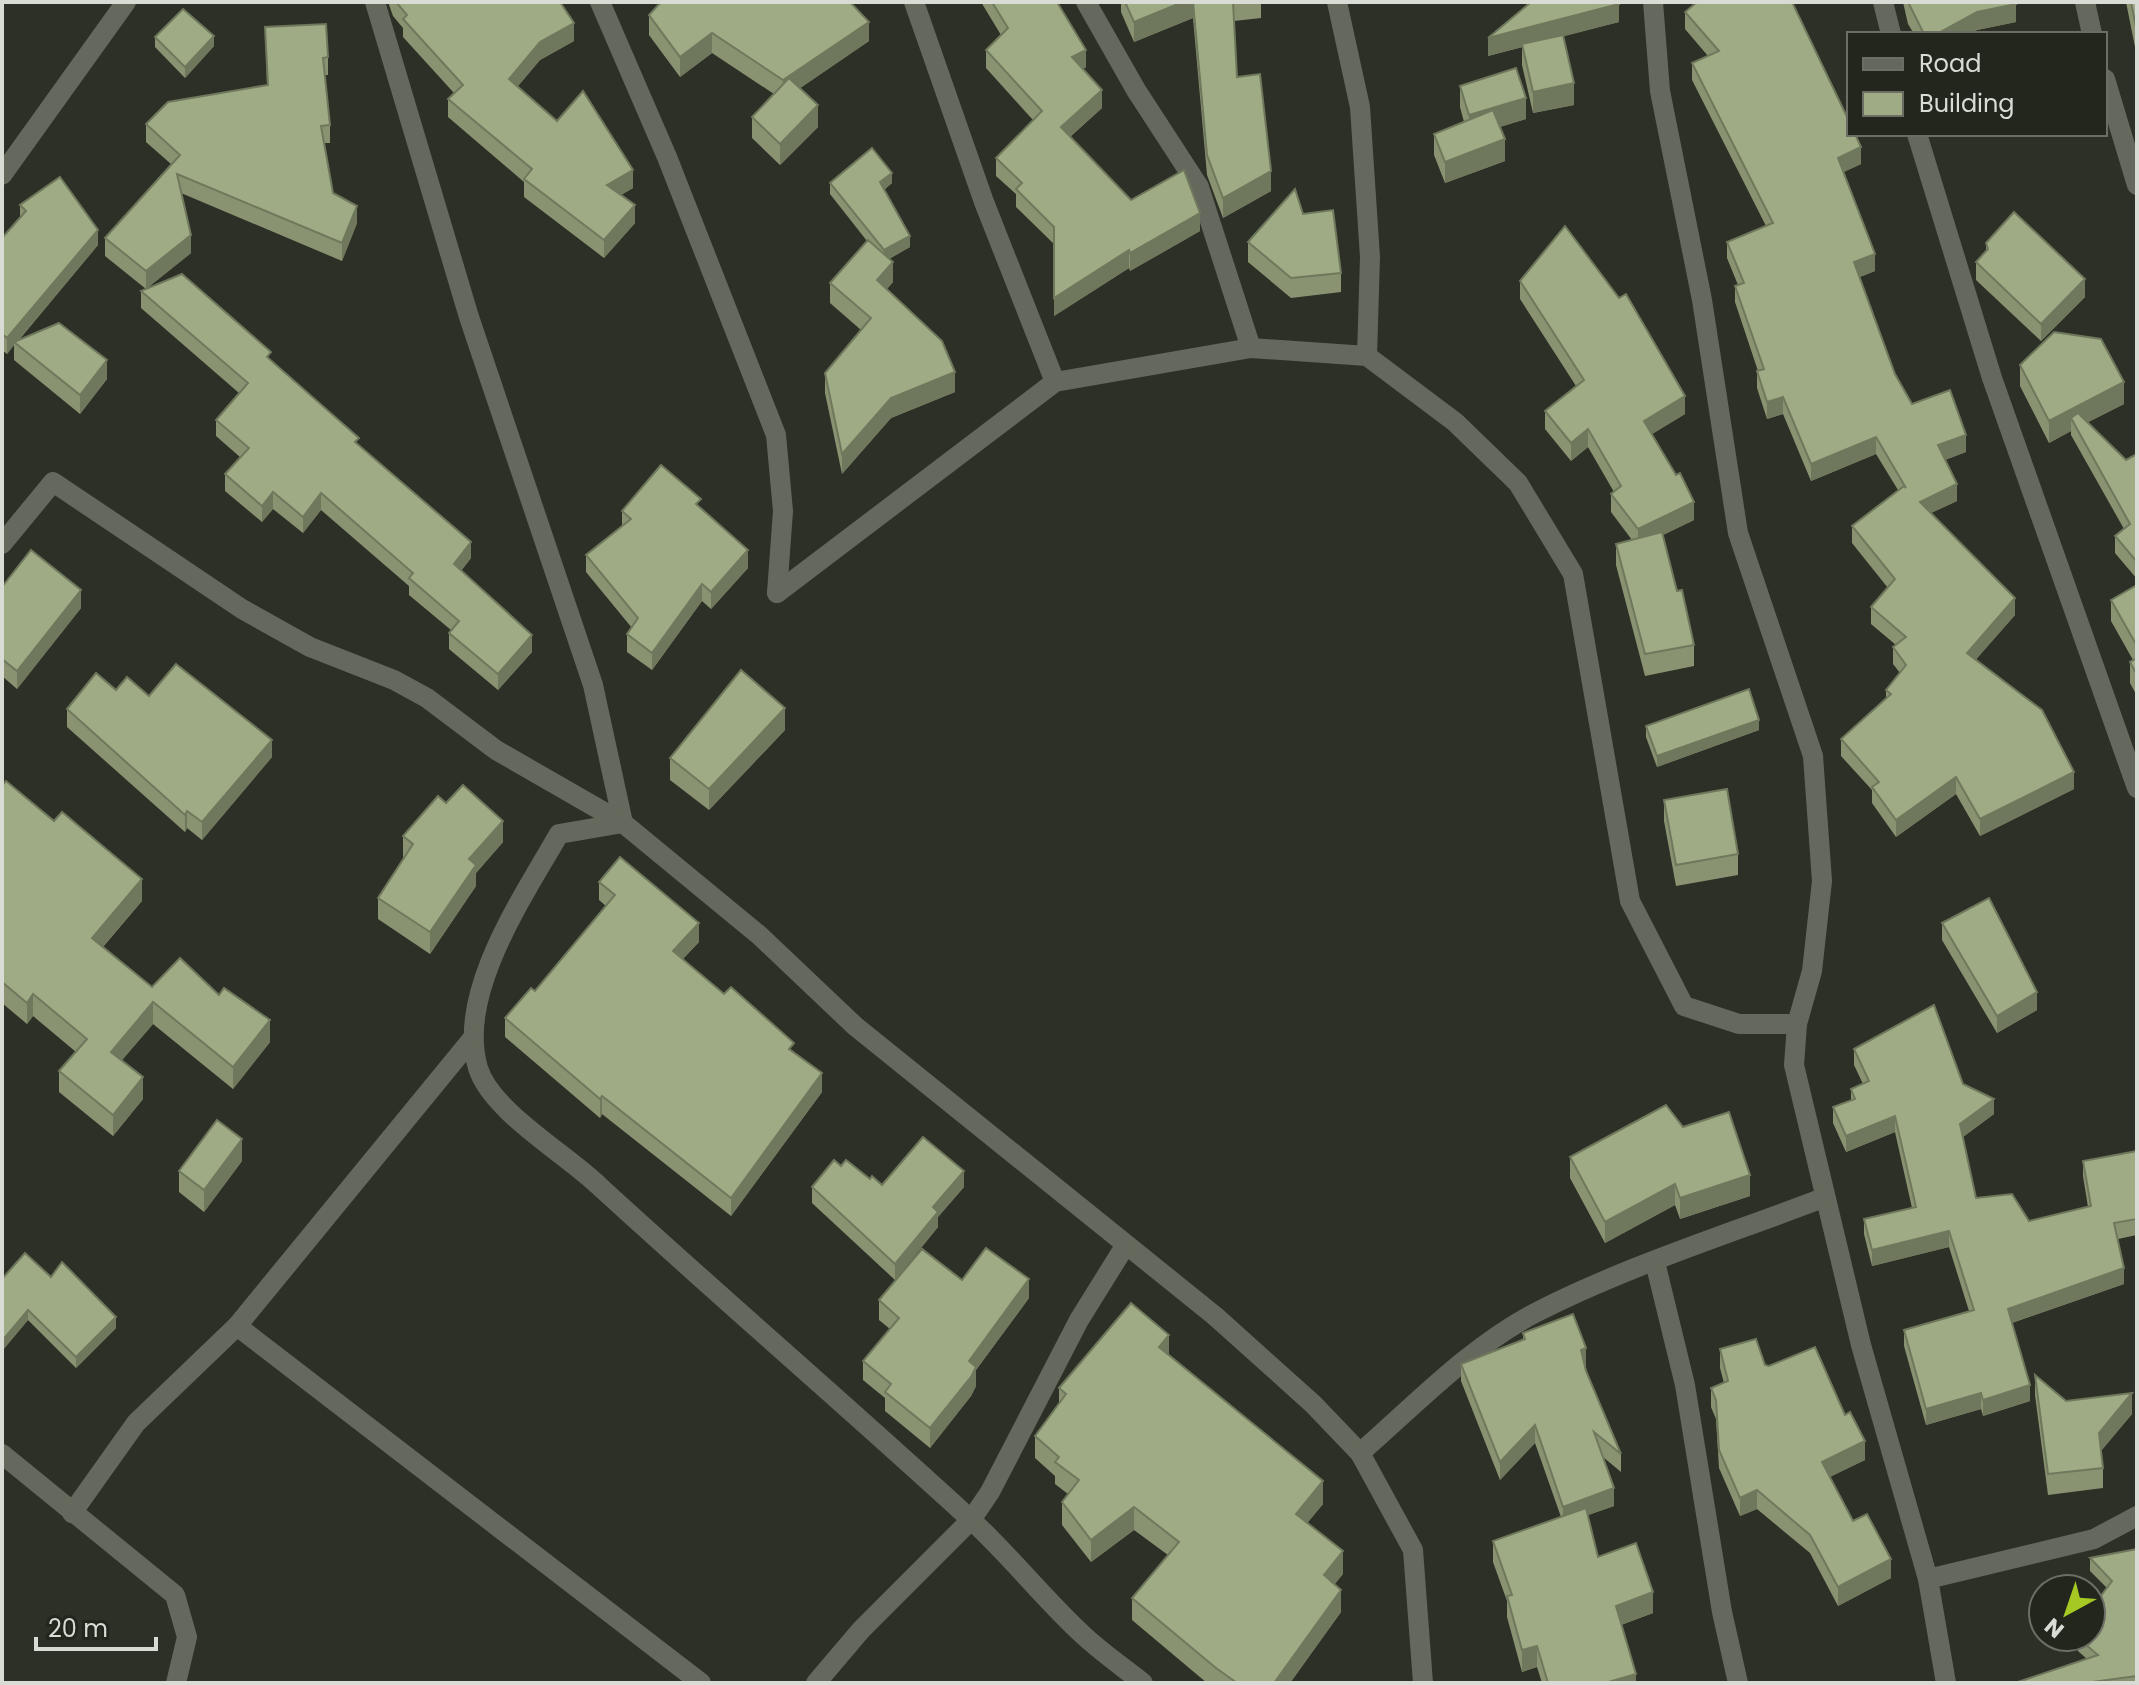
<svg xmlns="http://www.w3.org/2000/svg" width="2139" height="1685" font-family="Poppins,sans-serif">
  <rect width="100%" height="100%" fill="#2d3026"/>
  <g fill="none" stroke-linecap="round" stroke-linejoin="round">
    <g stroke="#65695d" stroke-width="20">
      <path d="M375 2 469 317 593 685 623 823 759 935 855 1026 1215 1316 1313 1404 1360 1453"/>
      <path d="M600 2 667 157 776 435 783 511 777 593"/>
      <path d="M914 2 984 202 1055 382"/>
      <path d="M1086 2 1136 90 1199 187 1251 348"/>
      <path d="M1337 2 1360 107 1370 257 1367 356"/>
      <path d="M1653 2 1660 91 1702 300 1738 533 1813 756 1822 881 1812 971 1797 1024 1794 1065 1861 1345 1928 1579"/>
      <path d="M1883 2 1891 34"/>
      <path d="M2085 2 2092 34"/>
      <path d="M2105 79 2137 185"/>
      <path d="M1917 134 1992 378 2137 788"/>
      <path d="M2 175 126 2"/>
      <path d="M2 544 53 482 242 609 310 647 394 680 427 698 496 750 623 823"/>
      <path d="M777 593 1055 382 1251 348 1367 356 1455 422 1518 483 1573 574 1630 901 1684 1006 1739 1024H1797"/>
      <path d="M623 823 559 834C523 897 456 994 478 1068 491 1111 566 1154 598 1185 720 1297 846 1405 968 1517 1008 1553 1042 1597 1082 1634 1101 1652 1123 1667 1143 1683"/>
      <path d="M1655 1262 1685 1385 1722 1612 1738 1683"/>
      <path d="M237 1326 701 1683"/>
      <path d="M2 1454 175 1595 187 1637 176 1683"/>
      <path d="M72 1513 136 1423 237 1326 472 1039"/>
      <path d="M816 1683 861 1630 971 1520 990 1492 1079 1320 1125 1246"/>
      <path d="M1423 1683 1413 1550 1360 1453C1415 1405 1470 1347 1535 1313 1624 1267 1729 1234 1823 1198"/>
      <path d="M1946 1683 1928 1579 2094 1539 2137 1516"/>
    </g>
  </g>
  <g fill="#899372">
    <path d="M388 2H560L574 41 540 60 517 87 633 188 621 195 635 223 604 258 524 197V182L448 117V99L454 93 403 37V28L393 16Z"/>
    <path d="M981 2H1057L1086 67 1083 69 1102 108 1070 137 1131 200 1200 231 1130 271 1129 268 1054 316V244L1016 207V194L996 176V158L1033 120 986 68V50L1001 35Z"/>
    <path d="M1121 2H1261V18L1234 21 1237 77 1271 191 1223 218 1207 175 1193 18 1134 42 1121 12Z"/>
    <path d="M1531 2 1619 22 1563 36 1574 105 1533 113 1522 65V47L1488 56Z"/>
    <path d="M1903 2H2015L2016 22 1977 30 1971 34H1914L1908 24Z"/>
    <path d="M2126 2H2137V57Z"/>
    <path d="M1685 12 1861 164 1843 172 1875 271 1860 277 1895 374 1912 404 1966 452 1945 460 1957 501 1931 513 2015 615 1976 659 2074 789 1980 836 1956 794 1896 837 1872 803V790L1841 756V739L1886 698V690L1900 673 1893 664V647L1896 645 1871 624V607L1888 588 1852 543V526L1898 490 1876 454 1811 481 1783 414 1767 419 1757 388V371H1758L1735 302V286L1738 285 1727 258V242L1766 226 1692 80V63L1708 56 1685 29Z"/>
    <path d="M649 15 869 41 800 88 818 127 780 165 752 138V117L774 94 712 53 680 77 649 35Z"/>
    <path d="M265 27 328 57V75H325L330 125V143H324L333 193 357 223 342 261 181 193 191 253 146 289 105 256V238L171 164 146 142V124L267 85Z"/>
    <path d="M155 37 214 46 185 78 155 47Z"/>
    <path d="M1460 86 1526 119 1500 127 1505 161 1445 183 1434 155V134L1464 122 1460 107Z"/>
    <path d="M830 183H892L884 190 910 247 889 259 893 282 887 289 955 392 891 418 842 474 825 393V373L861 330 830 303V283L867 241 830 194Z"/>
    <path d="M20 205 98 245 19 340 107 379 80 414 14 360V345L7 354 2 350V238L20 217Z"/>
    <path d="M1303 214 1341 273V292L1291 298 1248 262V242Z"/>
    <path d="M1986 243 2085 297 2041 341 1976 280V262L1986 252Z"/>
    <path d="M1520 281 1685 414 1652 434 1694 520 1663 535 1677 591 1694 645V666L1645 676 1616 565V544L1632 540 1611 512V494L1614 492 1588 447 1571 461 1545 429V411L1576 386 1520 299Z"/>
    <path d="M141 291 271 362 359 446 471 558 461 571 532 652 498 690 449 649V633L451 630 409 595V586L321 510 303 533 273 509 262 522 225 491V474L240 457 216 436V420L239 393 141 308Z"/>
    <path d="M2020 365 2124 404 2088 422 2126 460 2137 454V579L2115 553V536L2124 529 2071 435V431L2049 443 2020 386Z"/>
    <path d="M701 509 748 568 711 609 702 601 652 670 627 652V634L632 628 586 572V555L622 526V511Z"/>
    <path d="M2137 585V696L2130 683V662L2133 660 2111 621V600Z"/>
    <path d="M2 587 81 608 17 689 2 676Z"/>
    <path d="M116 690 149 696 272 757 202 840 187 828 185 832 67 727V709Z"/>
    <path d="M1646 726 1759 730 1657 767 1646 737Z"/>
    <path d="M785 730 709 810 670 780V758Z"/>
    <path d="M2 786 142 901 103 947 152 987 219 995 270 1042 233 1089 153 1024 122 1060 143 1099 113 1136 59 1092V1071L76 1052 33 1016 27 1024 2 1003Z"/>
    <path d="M1664 800 1738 854V875L1676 886 1664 821Z"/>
    <path d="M446 803 503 842 476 873V886L430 954 378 919V898L404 858 403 857V836Z"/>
    <path d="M599 882 699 942 683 959 794 1052 822 1092 731 1216 602 1114 600 1118 505 1037V1018L535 991 606 906 599 900Z"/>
    <path d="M1942 923 2037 1010 1997 1033 1942 940Z"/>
    <path d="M1854 1049 1963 1084 1994 1114 1963 1137 1976 1198 2029 1221 2088 1207 2083 1176V1161L2137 1151V1235L2118 1239 2124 1284 2012 1323 2030 1401 1983 1416 1981 1409 1926 1425 1904 1346V1330L1969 1311 1949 1247 1872 1266 1864 1234V1219L1912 1208 1895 1132 1846 1152 1833 1123V1107L1851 1100V1089L1863 1084 1854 1065Z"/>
    <path d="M1683 1127 1750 1196 1680 1219 1675 1205 1605 1243 1570 1178V1157Z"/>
    <path d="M242 1161 204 1212 179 1192V1171Z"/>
    <path d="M870 1179 882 1185 964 1187 938 1217V1227L895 1280 812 1203V1187Z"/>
    <path d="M51 1277 116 1328 76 1368 28 1320 2 1351V1279Z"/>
    <path d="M962 1280 1029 1298 976 1370V1386L971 1396 930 1448 885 1411V1398L863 1380V1361L890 1329 879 1320V1300Z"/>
    <path d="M1523 1333 1586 1366H1585L1586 1371 1621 1454V1472L1603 1457 1614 1506 1588 1515 1598 1557 1653 1613 1621 1625 1636 1683H1542L1537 1667 1522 1672 1507 1617V1601L1493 1562V1541L1561 1517 1535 1443 1500 1480 1461 1381V1364L1523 1339Z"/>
    <path d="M1720 1349 1765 1365 1865 1460 1829 1477 1853 1521 1891 1578 1838 1606 1810 1553 1757 1509 1740 1516 1719 1468 1716 1419 1711 1407V1388L1724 1383 1720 1368Z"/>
    <path d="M1169 1355 1323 1504 1307 1523 1343 1574 1334 1584 1341 1612 1290 1683H1207L1132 1620V1598L1168 1555 1134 1530 1091 1562 1062 1525V1502L1068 1494 1055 1484V1476L1035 1458V1436L1059 1403V1388Z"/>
    <path d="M2035 1375 2066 1401 2132 1414 2101 1451 2103 1468V1488L2048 1495 2035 1395Z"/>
    <path d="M2137 1549V1683H2015L2087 1659 2078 1651V1642L2076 1641V1637H2091L2107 1588 2090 1571V1558Z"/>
  </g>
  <g fill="#6f785c">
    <path d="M1183 2H1193V18L1134 42V22Z"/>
    <path d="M1619 4V22L1488 56V38Z"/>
    <path d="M2016 4V22L1977 30 1971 34H1937L1977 12Z"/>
    <path d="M869 22V41L783 100V80Z"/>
    <path d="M574 23V41L540 60 509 97V79L540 42Z"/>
    <path d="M712 33V53L680 77V57Z"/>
    <path d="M214 36V46L185 78V67Z"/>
    <path d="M1086 50V67L1072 75V57Z"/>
    <path d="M1574 83V105L1533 113V92Z"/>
    <path d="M1102 90V108L1061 145V127Z"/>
    <path d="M1526 98V119L1469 136V115Z"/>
    <path d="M818 105V127L780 165V144Z"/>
    <path d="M1505 139V161L1445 183V162Z"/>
    <path d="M1861 147V164L1838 175V158Z"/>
    <path d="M633 170V188L607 203V185Z"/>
    <path d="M1271 171V191L1223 218V198Z"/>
    <path d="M892 173V183L880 193V182Z"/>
    <path d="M635 205V223L604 258V240Z"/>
    <path d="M357 206V223L342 261V243Z"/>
    <path d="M1200 213V231L1130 271V253Z"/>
    <path d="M98 230V245L16 343 14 342V345L7 354V338Z"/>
    <path d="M191 235V253L146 289V271Z"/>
    <path d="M910 236V247L884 261V250Z"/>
    <path d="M1129 250V268L1054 316V298Z"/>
    <path d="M1875 254V271L1854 279V262Z"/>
    <path d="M893 262V282L877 300V280Z"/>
    <path d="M2085 279V297L2041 341V324Z"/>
    <path d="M107 360V379L80 414V395Z"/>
    <path d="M955 372V392L891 418 842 474V454L891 398Z"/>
    <path d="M2124 382V404L2077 428 2071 418V431L2049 443V421Z"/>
    <path d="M1685 396V414L1644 439V421Z"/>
    <path d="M1783 397V414L1767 419V402Z"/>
    <path d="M1588 429V447L1571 461V443Z"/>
    <path d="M1966 435V452L1938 462V445Z"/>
    <path d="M1876 437V454L1811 481V464Z"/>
    <path d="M1957 484V501L1920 518V502Z"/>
    <path d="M273 492V509L262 522V506Z"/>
    <path d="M321 493V510L303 533V517Z"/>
    <path d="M1694 502V520L1638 547V529Z"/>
    <path d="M471 542V558L454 580V564Z"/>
    <path d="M748 550V568L711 609V592Z"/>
    <path d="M702 584V601L652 670V653Z"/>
    <path d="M81 590V608L17 689V671Z"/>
    <path d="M2015 598V615L1967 670V653Z"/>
    <path d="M532 635V652L498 690V674Z"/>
    <path d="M785 708V730L709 810V789Z"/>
    <path d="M1759 720V730L1657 767V756Z"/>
    <path d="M272 740V757L202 840V822Z"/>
    <path d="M2074 772V789L1980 836V819Z"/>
    <path d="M1956 777V794L1896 837V820Z"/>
    <path d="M187 811V828L185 832V815Z"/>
    <path d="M503 821V842L476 873V886L430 954V932L469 859Z"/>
    <path d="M142 879V901L92 959V938Z"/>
    <path d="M699 923V942L673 969V951Z"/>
    <path d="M2037 992V1010L1997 1033V1016Z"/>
    <path d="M33 994V1016L27 1024V1003Z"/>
    <path d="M153 1002V1024L111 1073V1052Z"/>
    <path d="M270 1020V1042L233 1089V1067Z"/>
    <path d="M822 1073V1092L731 1216V1198Z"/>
    <path d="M143 1077V1099L113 1136V1115Z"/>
    <path d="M602 1096V1114L600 1118V1099Z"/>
    <path d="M1994 1099V1114L1960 1139V1124Z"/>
    <path d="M1895 1116V1132L1846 1152V1136Z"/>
    <path d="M242 1139V1161L204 1212V1190Z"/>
    <path d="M964 1171V1187L938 1217V1227L895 1280V1264L933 1207Z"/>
    <path d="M1750 1175V1196L1680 1219V1198Z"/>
    <path d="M1675 1184V1205L1605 1243V1222Z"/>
    <path d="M1949 1231V1247L1872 1266V1250Z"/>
    <path d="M2124 1268V1284L2008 1324V1309Z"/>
    <path d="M1029 1279V1298L976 1370V1386L971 1396 930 1448V1428L969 1361Z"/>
    <path d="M28 1310V1320L2 1351V1341Z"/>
    <path d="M116 1317V1328L76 1368V1357Z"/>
    <path d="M1169 1335V1357L1159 1347Z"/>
    <path d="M1586 1348V1366L1581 1368V1350Z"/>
    <path d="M2030 1385V1401L1983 1416V1400Z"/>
    <path d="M1981 1393V1409L1926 1425V1409Z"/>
    <path d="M2132 1393V1414L2099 1453V1433Z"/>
    <path d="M1535 1425V1443L1500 1480V1462Z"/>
    <path d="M1865 1441V1460L1822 1481V1462Z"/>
    <path d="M1323 1481V1504L1296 1537V1514Z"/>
    <path d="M1614 1488V1506L1563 1524V1507Z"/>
    <path d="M1757 1490V1509L1740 1516V1498Z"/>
    <path d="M1134 1507V1530L1091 1562V1540Z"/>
    <path d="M1343 1551V1574L1324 1598V1575Z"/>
    <path d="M1891 1559V1578L1838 1606V1587Z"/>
    <path d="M1341 1590V1612L1290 1683H1274Z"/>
    <path d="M1653 1592V1613L1616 1627V1606Z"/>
    <path d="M1537 1646V1667L1522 1672V1650Z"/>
    <path d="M1636 1674V1683H1605Z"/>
  </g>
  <g fill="#9fab84" stroke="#6f785c" stroke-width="2">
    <path d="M396 2H560L574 23 540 42 509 79 557 121 583 91 633 170 607 185 635 205 604 240 524 179 532 169 448 99 463 85 403 19 407 15Z"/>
    <path d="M661 2H850L869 22 783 80 712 33 680 57 649 15Z"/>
    <path d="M992 2H1057L1086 50 1072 57 1102 90 1061 127 1131 200 1184 170 1200 213 1130 253 1129 250 1054 298V227L1016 189 1022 183 996 158 1042 111 986 50 1008 28Z"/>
    <path d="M1125 2H1183L1134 22Z"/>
    <path d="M1193 2H1233L1237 77 1260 74 1271 171 1223 198 1207 155Z"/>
    <path d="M1531 2H1618L1619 4 1488 38Z"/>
    <path d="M1697 2H1792L1849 121V134H1855L1861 147 1838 158 1875 254 1854 262 1895 374 1912 404 1950 390 1966 435 1938 445 1957 484 1920 502 2015 598 1967 653 2042 710 2074 772 1980 819 1956 777 1896 820 1872 787 1879 782 1841 739 1891 694 1886 690 1906 665 1893 647 1906 637 1871 607 1895 579 1852 526 1904 486 1906 488 1876 437 1811 464 1783 397 1767 402 1757 371 1764 369 1735 286 1744 283 1727 242 1773 223 1692 63 1719 51 1685 12Z"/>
    <path d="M1908 2H2015L2016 4 1977 12 1937 34H1924Z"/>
    <path d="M2131 2H2137V32Z"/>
    <path d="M183 9 214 36 185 67 155 37Z"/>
    <path d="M326 24 328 57 323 58 330 125 321 126 333 193 357 206 342 243 177 174 191 235 146 271 105 238 180 155 146 124 168 102 268 85 265 27Z"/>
    <path d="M1563 35 1574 83 1533 92 1522 44Z"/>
    <path d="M1516 68 1526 98 1469 115 1460 86Z"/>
    <path d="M789 78 818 105 780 144 752 117Z"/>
    <path d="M1493 110 1505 139 1445 162 1434 134Z"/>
    <path d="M872 148 892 173 880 182 910 236 884 250 830 183Z"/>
    <path d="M60 177 98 230 7 338 2 334V238L26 211 20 205Z"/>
    <path d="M1295 189 1303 214 1333 210 1341 273 1291 278 1248 242Z"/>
    <path d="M2014 212 2085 279 2041 324 1976 262 1988 249 1986 243Z"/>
    <path d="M1565 226 1619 298 1626 294 1685 396 1644 421 1676 475 1680 473 1694 502 1638 529 1611 494 1621 486 1588 429 1571 443 1545 411 1584 380 1520 281Z"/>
    <path d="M868 240 893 262 877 280 942 341 955 372 891 398 842 454 825 373 871 318 830 283Z"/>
    <path d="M182 274 271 352 267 357 359 438 355 442 471 542 454 564 532 635 498 674 449 633 459 621 409 578 413 573 321 493 303 517 273 492 262 506 225 474 249 448 216 420 248 383 141 291Z"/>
    <path d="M59 323 107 360 80 395 14 342Z"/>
    <path d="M2054 332 2101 339 2124 382 2049 421 2020 365Z"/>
    <path d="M2078 413 2126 460 2137 454V562L2115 536 2130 524 2071 418Z"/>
    <path d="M661 465 701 499 696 504 748 550 711 592 702 584 652 653 627 634 638 618 586 555 631 519 622 511Z"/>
    <path d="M1662 532 1677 591 1682 590 1694 645 1645 654 1616 544Z"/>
    <path d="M31 550 81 590 17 671 2 659V587Z"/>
    <path d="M2137 585V646L2111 600Z"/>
    <path d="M2137 658V675L2130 662Z"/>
    <path d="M176 664 272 740 202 822 187 811 185 815 67 709 96 673 116 690 127 677 149 696Z"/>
    <path d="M741 670 785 708 709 789 670 758Z"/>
    <path d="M1749 689 1759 720 1657 756 1646 726Z"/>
    <path d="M6 781 54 821 62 812 142 879 92 938 152 987 180 958 219 995 224 988 270 1020 233 1067 153 1002 111 1052 143 1077 113 1115 59 1071 87 1039 33 994 27 1003 2 982V786Z"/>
    <path d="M463 785 503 821 469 859 476 865 430 932 378 898 413 844 403 836 438 796 446 803Z"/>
    <path d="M1727 789 1738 854 1676 865 1664 800Z"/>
    <path d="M620 857 699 923 673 951 724 994 731 987 794 1043 789 1049 822 1073 731 1198 602 1096 600 1099 505 1018 531 988 535 991 615 895 599 882Z"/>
    <path d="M1989 898 2037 992 1997 1016 1942 923Z"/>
    <path d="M1934 1005 1963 1084 1994 1099 1960 1124 1976 1198 2012 1194 2029 1221 2091 1206 2083 1161 2137 1151V1219L2114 1223 2124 1268 2008 1309 2030 1385 1983 1400 1981 1393 1926 1409 1904 1330 1974 1310 1949 1231 1872 1250 1864 1219 1916 1207 1895 1116 1846 1136 1833 1107 1855 1099 1851 1089 1869 1081 1854 1049Z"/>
    <path d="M1666 1105 1683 1127 1729 1112 1750 1175 1680 1198 1675 1184 1605 1222 1570 1157Z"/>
    <path d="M217 1120 242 1139 204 1190 179 1171Z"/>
    <path d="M923 1137 964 1171 933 1207 938 1212 895 1264 812 1187 834 1160 841 1166 846 1160 870 1179 872 1176 882 1185Z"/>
    <path d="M986 1248 1029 1279 969 1361 976 1367 971 1377 930 1428 885 1392 891 1384 863 1361 899 1318 879 1300 922 1249 962 1280Z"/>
    <path d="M25 1253 51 1277 62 1262 116 1317 76 1357 28 1310 2 1341V1279Z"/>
    <path d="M1131 1303 1169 1335 1159 1347 1323 1481 1296 1514 1343 1551 1324 1575 1341 1590 1274 1683H1237L1216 1668 1132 1598 1179 1542 1134 1507 1091 1540 1062 1502 1079 1480 1055 1462 1059 1457 1035 1436 1066 1394 1059 1388Z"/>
    <path d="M1573 1314 1586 1348 1581 1350 1586 1371 1621 1454 1594 1432 1614 1488 1563 1507 1535 1425 1500 1462 1461 1364 1525 1339 1523 1333Z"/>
    <path d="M1756 1339 1765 1365 1769 1366 1815 1347 1845 1415 1850 1412 1865 1441 1822 1462 1853 1521 1867 1514 1891 1559 1838 1587 1810 1535 1757 1490 1740 1498 1719 1450 1716 1400 1711 1388 1728 1381 1720 1349Z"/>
    <path d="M2035 1375 2066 1401 2132 1393 2099 1433 2103 1468 2048 1474Z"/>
    <path d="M1586 1508 1598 1557 1636 1543 1653 1592 1616 1606 1636 1674 1605 1683H1548L1537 1646 1522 1650 1507 1596 1512 1595 1493 1541Z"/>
    <path d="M2137 1549V1676L2085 1683H2015L2098 1655 2078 1638 2091 1637V1609L2112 1581 2090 1558Z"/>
  </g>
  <rect width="2139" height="1685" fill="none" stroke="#d9dbd5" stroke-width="8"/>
  <rect x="1847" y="32" width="260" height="104" fill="#23261c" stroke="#6c6e66" stroke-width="2"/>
  <rect x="1863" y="58" width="40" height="12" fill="#65695d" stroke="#6c6e66" stroke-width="2"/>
  <text x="1919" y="72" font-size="24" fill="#d9dbd5">Road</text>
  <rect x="1863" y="92" width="40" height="24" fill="#9fab84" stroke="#6c6e66" stroke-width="2"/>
  <text x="1919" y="112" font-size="24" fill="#d9dbd5">Building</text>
  <g transform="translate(2067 1613) rotate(220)"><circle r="38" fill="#23261c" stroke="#6c6e66" stroke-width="2"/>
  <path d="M0-6L14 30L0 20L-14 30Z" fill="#a5c823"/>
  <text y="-12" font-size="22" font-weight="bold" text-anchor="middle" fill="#d9dbd5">N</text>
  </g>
  <path d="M36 1637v12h120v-12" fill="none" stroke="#d9dbd5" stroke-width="4"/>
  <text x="48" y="1637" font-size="24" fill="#d9dbd5" stroke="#23261c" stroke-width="6" paint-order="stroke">20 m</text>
</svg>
